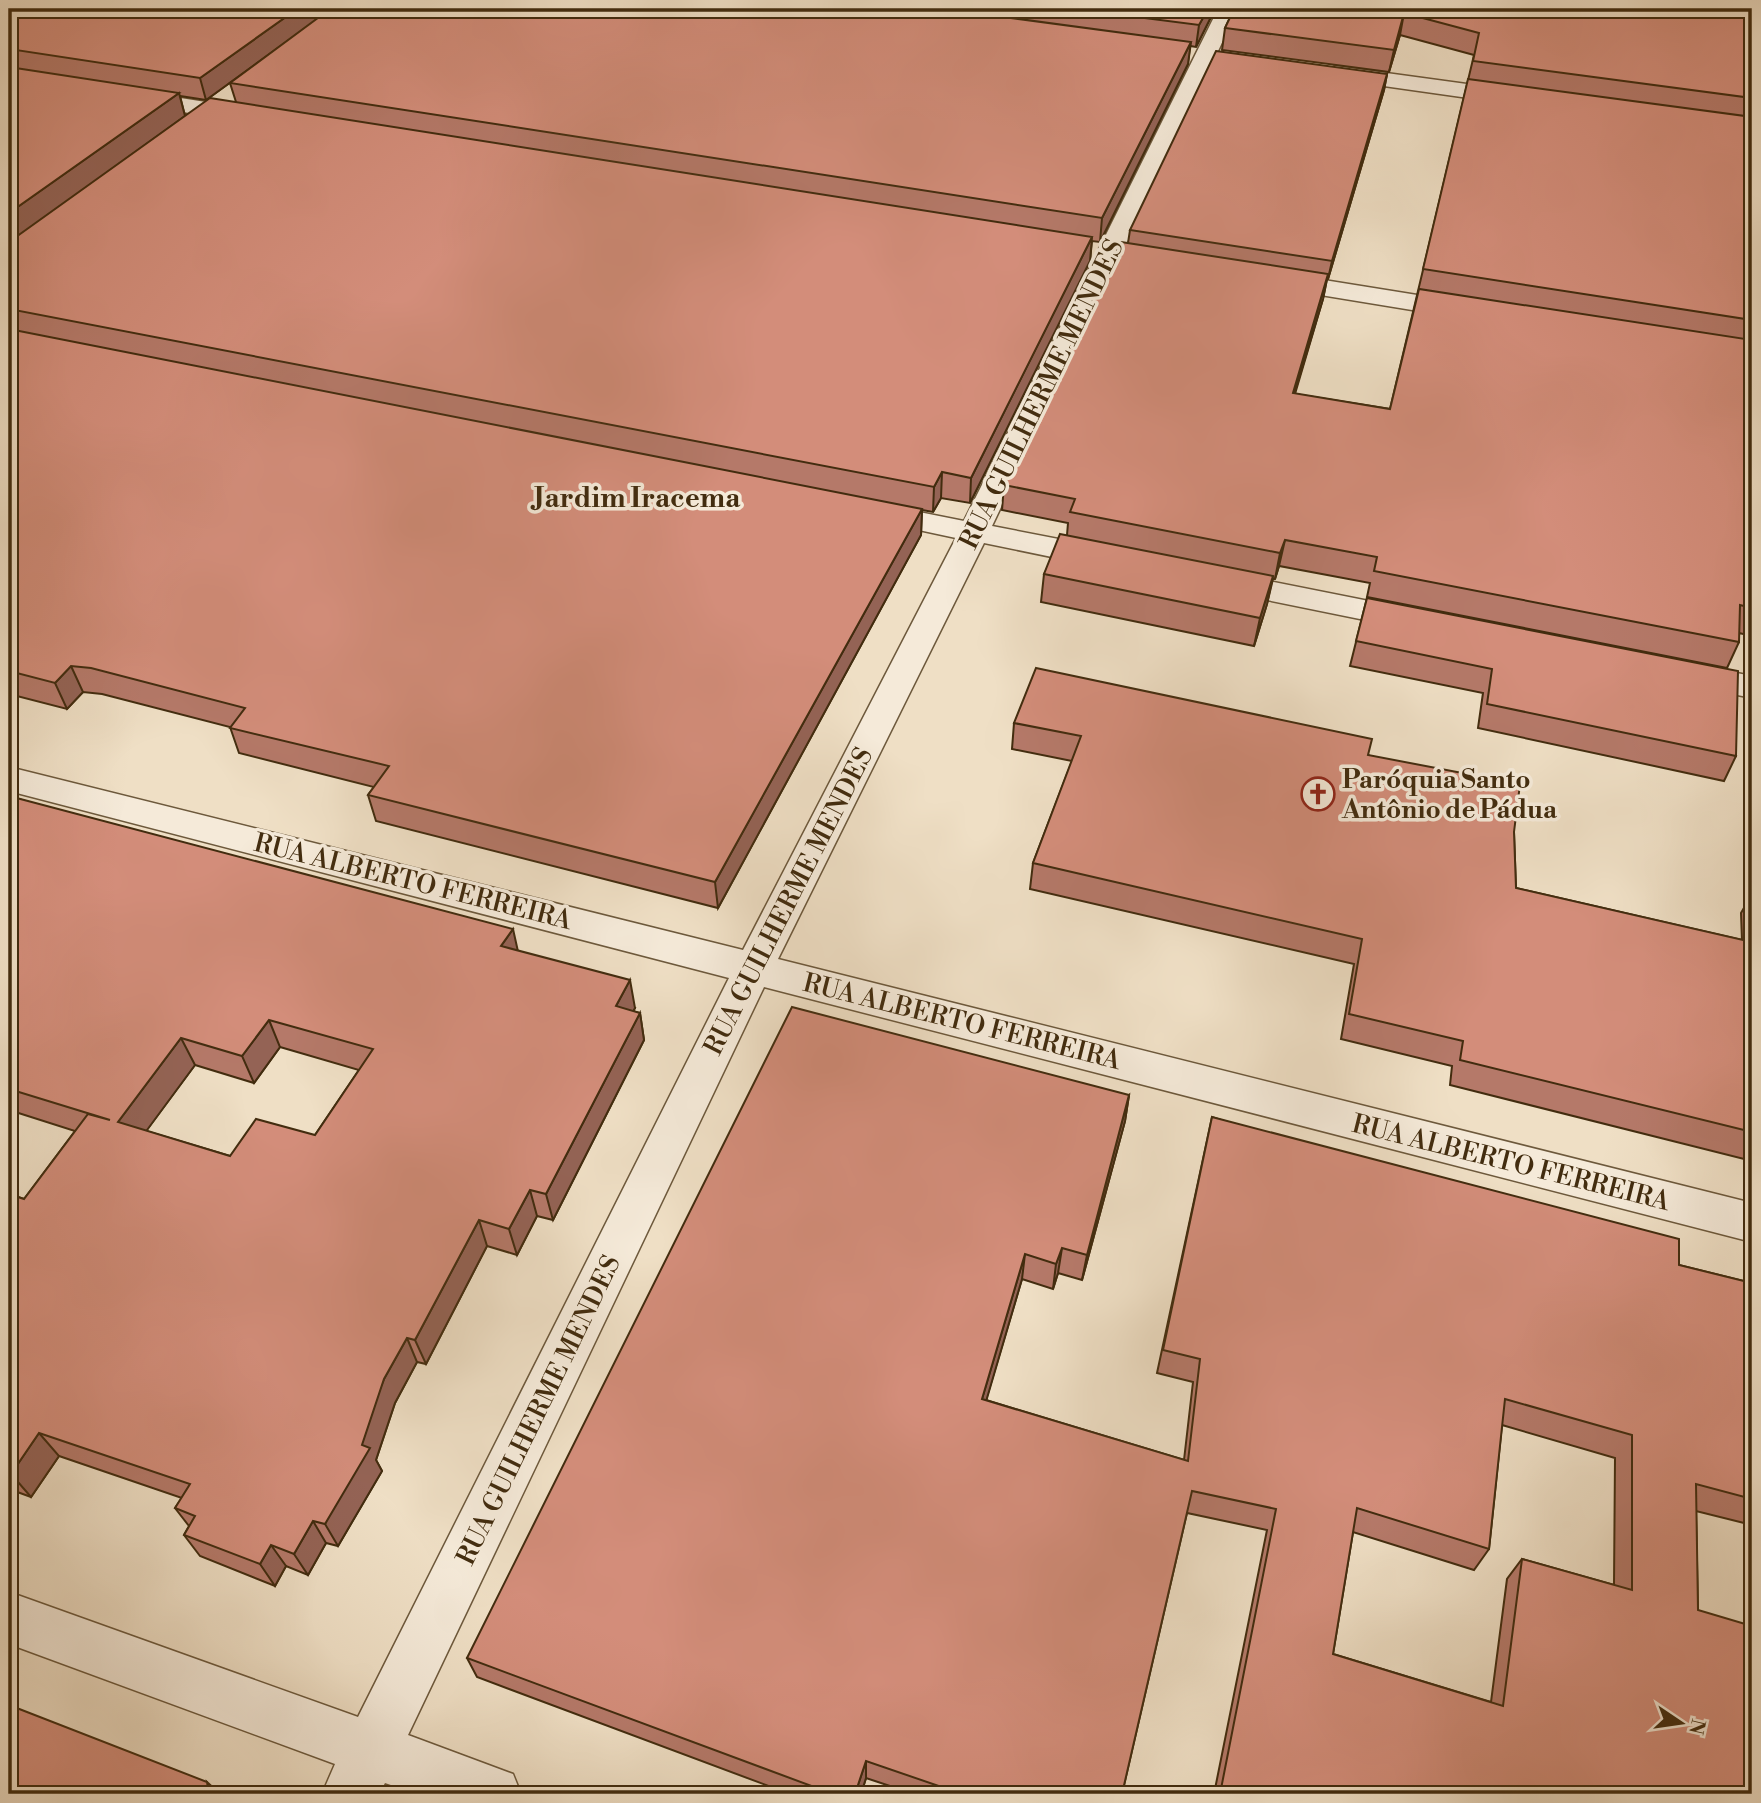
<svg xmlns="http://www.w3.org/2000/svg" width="1761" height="1803" font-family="'Libre Bodoni',serif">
  <rect width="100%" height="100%" fill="#efdfc5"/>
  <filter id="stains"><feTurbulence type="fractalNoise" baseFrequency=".00286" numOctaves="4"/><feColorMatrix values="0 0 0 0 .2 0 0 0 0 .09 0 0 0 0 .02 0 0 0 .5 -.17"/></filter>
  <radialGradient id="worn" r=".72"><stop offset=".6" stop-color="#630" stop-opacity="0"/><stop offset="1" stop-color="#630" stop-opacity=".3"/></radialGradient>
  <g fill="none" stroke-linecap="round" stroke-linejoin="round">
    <defs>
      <g id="minor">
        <path d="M1218 9H1238L992 526 1105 548 1116 551 1121 558 1116 565 1105 568 984 543 778 959 1752 1203V1242L764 987 408 1735 513 1774 521 1794H417L385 1783 379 1794H322L335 1764 9 1644V1592L358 1717 729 978 9 791V767L743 950 956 538 858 517 854 511 858 505 869 502 964 521Z"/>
        <path d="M1335 66 1518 91 1529 98 1518 105 1327 78 1324 73Z"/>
        <path d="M130 90 250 109 261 116 250 123 122 102 119 97Z"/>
        <path d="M1274 272 1467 303 1476 305 1480 311 1476 317 1467 319 1265 286 1261 280 1265 274Z"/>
        <path d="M1219 571 1414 610 1426 613 1430 620 1426 627 1414 630 1208 588 1203 581 1208 574Z"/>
        <path d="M1686 663 1752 676V698L1674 682 1669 674 1674 666Z"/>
      </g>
    </defs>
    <use href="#minor" stroke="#6d593c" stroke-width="3"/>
    <use href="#minor" fill="#f5ead9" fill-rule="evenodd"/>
  </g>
  <g fill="#b57969" stroke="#422c0f" stroke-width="2" fill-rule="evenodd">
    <path d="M9 9H1215L1196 47 1190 46 1188 64 1100 242 1092 241 1090 261 970 503 941 498 933 512 922 510 921 535 718 908 376 821 368 795 374 787 239 753 230 727 102 694 83 692 67 709 9 694ZM235 79 230 83 236 102 185 116 180 96 206 100Z"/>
    <path d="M1234 9H1752V636L1739 633V642L1727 668 1367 597 1370 583 1279 566 1275 579H1273L1267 604 1254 646 1041 602 1044 574 1067 535 1068 523 1002 510 1004 485 1128 243 1130 230 1387 74 1384 90 1328 279H1327L1323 299 1295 394 1390 409 1474 55 1400 35 1389 72 1222 50 1225 28Z"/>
    <path d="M1367 598 1736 756 1724 781 1478 728 1483 693 1350 666Z"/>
    <path d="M1014 723 1368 755 1514 832 1516 888 1742 940 1741 913 1752 894V1161L1450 1085 1452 1066 1341 1039 1354 964 1030 889 1033 863 1072 761 1012 749Z"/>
    <path d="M9 796 518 951 635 1008 633 1011 640 1013 644 1040 553 1220 537 1216 517 1255 487 1246 426 1364 417 1362 395 1403 376 1460 382 1471 338 1546 326 1543 308 1575 286 1566 275 1586 200 1556 184 1535 189 1526 175 1508 182 1498 59 1456 31 1497 9 1489V1194L24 1199 75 1131 9 1110ZM280 1047 359 1070 315 1135 230 1156 146 1131 195 1065 254 1083Z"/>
    <path d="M1129 1095 1125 1121 1082 1280 1058 1273 1053 1289 1022 1279 986 1400 1184 1460 1193 1382 1157 1373 1212 1117 1679 1265 1752 1283V1525L1696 1511 1698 1610 1752 1794H1214L1267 1530 1187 1513 1122 1794H914L866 1778 861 1794H790L477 1677 467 1658ZM1502 1425 1615 1458 1614 1585 1522 1559 1507 1579 1491 1702 1333 1654 1353 1532 1474 1570 1489 1549Z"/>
  </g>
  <g fill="#946355" stroke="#422c0f" stroke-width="2">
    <path d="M297 9H332L206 100 200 78Z"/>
    <path d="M1208 9H1215L1196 47 1199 25Z"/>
    <path d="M1404 13 1400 35 1389 72 1394 50Z"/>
    <path d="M1191 42 1188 64 1100 242 1102 218Z"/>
    <path d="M1387 74 1384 90 1328 279 1332 261Z"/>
    <path d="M179 93 185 116 9 244V213Z"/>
    <path d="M1092 237 1090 261 970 503 971 478Z"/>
    <path d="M1328 274 1323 299 1287 418 1293 393Z"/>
    <path d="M942 472 941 498 933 512 934 487Z"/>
    <path d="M922 509 921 535 718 908 715 882Z"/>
    <path d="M1285 540 1279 566 1275 579 1280 553Z"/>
    <path d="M1273 576 1267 604 1254 646 1260 618Z"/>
    <path d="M71 666 83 692 67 709 55 683Z"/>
    <path d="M513 929 519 956 501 946Z"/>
    <path d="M630 980 635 1008 621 1033 616 1006Z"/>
    <path d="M640 1013 644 1040 553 1220 546 1194Z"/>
    <path d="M269 1020 280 1047 254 1083 242 1056Z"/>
    <path d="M181 1038 195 1065 133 1149 118 1122Z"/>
    <path d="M1129 1095 1125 1121 1082 1280 1087 1255Z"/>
    <path d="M530 1190 537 1216 517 1255 509 1229Z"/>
    <path d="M479 1220 487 1246 426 1364 415 1340Z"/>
    <path d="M1062 1248 1058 1273 1053 1289 1056 1264Z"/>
    <path d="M1025 1254 1022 1279 980 1422 982 1399Z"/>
    <path d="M407 1338 417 1362 395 1403 376 1460 382 1471 338 1546 325 1524 384 1379Z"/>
    <path d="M39 1433 59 1456 31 1497 11 1474Z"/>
    <path d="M313 1521 326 1543 308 1575 294 1554Z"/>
    <path d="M271 1545 286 1566 275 1586 260 1564Z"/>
    <path d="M866 1761V1778L861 1794H855Z"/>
    <path d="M207 1782 220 1794H209Z"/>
  </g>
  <g fill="#d38d7a" stroke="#422c0f" stroke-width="2" fill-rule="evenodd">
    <path d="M9 9H297L200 78 9 49Z"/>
    <path d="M330 9H944L1191 42 1102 218 230 83Z"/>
    <path d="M1074 9H1208L1199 25Z"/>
    <path d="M1234 9H1752V98L1473 61 1479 33 1404 13 1394 50 1225 28Z"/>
    <path d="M1216 51 1387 74 1332 261 1130 230Z"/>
    <path d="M9 67 179 93 9 213Z"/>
    <path d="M1468 79 1752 117V320L1423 269Z"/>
    <path d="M210 98 1092 237 971 478 942 472 934 487 9 309V242Z"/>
    <path d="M1121 242 1328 274 1293 393 1390 409 1419 289 1752 340V608L1740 605 1739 642 1374 571 1377 557 1285 540 1280 553 1070 512 1075 499 1004 485Z"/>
    <path d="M9 329 922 509 715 882 368 795 389 766 230 728 245 708 91 668 71 666 55 683 9 671Z"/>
    <path d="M1060 534 1273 576 1260 618 1044 574Z"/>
    <path d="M1367 598 1738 671 1736 756 1487 704 1492 669 1356 641Z"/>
    <path d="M1036 668 1372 739 1368 755 1520 784 1514 832 1516 888 1752 942V1132L1460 1060 1463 1041 1349 1014 1362 939 1033 863 1081 736 1014 723Z"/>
    <path d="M9 796 513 929 501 946 630 980 616 1006 640 1013 546 1194 530 1190 509 1229 479 1220 415 1340 407 1338 384 1379 362 1445 370 1448 325 1524 313 1521 294 1554 271 1545 260 1564 184 1535 195 1516 175 1508 190 1484 39 1433 11 1474H9V1194L24 1199 88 1114 110 1120 9 1089ZM269 1020 373 1049 315 1135 256 1119 230 1156 118 1122 181 1038 242 1056Z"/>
    <path d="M792 1007 1129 1095 1087 1255 1062 1248 1056 1264 1025 1254 982 1399 1188 1461 1200 1359 1163 1350 1212 1117 1679 1239V1265L1752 1283V1499L1696 1484 1698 1610 1752 1626V1794H1220L1276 1509 1192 1491 1122 1794H962L866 1761 855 1794H833L467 1658ZM1505 1399 1632 1435V1590L1522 1559 1503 1706 1333 1654 1357 1508 1489 1549Z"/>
    <path d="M9 1705 207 1782 209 1794H9Z"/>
  </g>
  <defs>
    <symbol id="church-ring" viewBox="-11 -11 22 22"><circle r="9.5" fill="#f5ead9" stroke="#8f2418" stroke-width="1.5"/><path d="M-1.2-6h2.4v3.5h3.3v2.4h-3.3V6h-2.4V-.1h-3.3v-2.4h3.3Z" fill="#8f2418"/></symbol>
  </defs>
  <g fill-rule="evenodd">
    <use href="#church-ring" x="1299" y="775" width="38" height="38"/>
  </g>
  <g text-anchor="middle" stroke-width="7" stroke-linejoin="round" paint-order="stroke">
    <g font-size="26" fill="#422c0f" stroke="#f5ead9">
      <text transform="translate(1041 394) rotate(-64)" y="9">RUA GUILHERME MENDES</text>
      <text transform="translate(413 881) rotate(14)" y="9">RUA ALBERTO FERREIRA</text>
      <text transform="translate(788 901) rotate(-63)" y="9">RUA GUILHERME MENDES</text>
      <text transform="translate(962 1021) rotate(14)" y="9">RUA ALBERTO FERREIRA</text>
      <text transform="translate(1511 1162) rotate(14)" y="9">RUA ALBERTO FERREIRA</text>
      <text transform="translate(538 1410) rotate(-64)" y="9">RUA GUILHERME MENDES</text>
    </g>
    <g font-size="26" font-weight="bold" fill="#422c0f" stroke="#f5ead9" text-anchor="start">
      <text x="1342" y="788">Paróquia Santo<tspan x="1342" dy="30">Antônio de Pádua</tspan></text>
    </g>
    <g font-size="28" font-weight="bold" fill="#422c0f" stroke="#f5ead9">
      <text x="637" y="507">Jardim Iracema</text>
    </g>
  </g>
  <rect width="1761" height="1803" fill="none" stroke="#efdfc5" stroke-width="35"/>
  <rect x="10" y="10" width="1740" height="1782" fill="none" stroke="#422c0f" stroke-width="3.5"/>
  <rect x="18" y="18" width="1726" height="1768" fill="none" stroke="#422c0f" stroke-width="2"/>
  <g transform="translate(1681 1723) rotate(103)" stroke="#f5ead9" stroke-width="5" paint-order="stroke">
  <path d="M0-5L12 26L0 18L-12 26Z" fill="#422c0f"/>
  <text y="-10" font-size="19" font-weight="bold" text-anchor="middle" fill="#422c0f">N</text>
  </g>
  <rect width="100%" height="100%" filter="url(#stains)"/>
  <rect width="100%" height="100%" fill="url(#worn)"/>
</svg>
